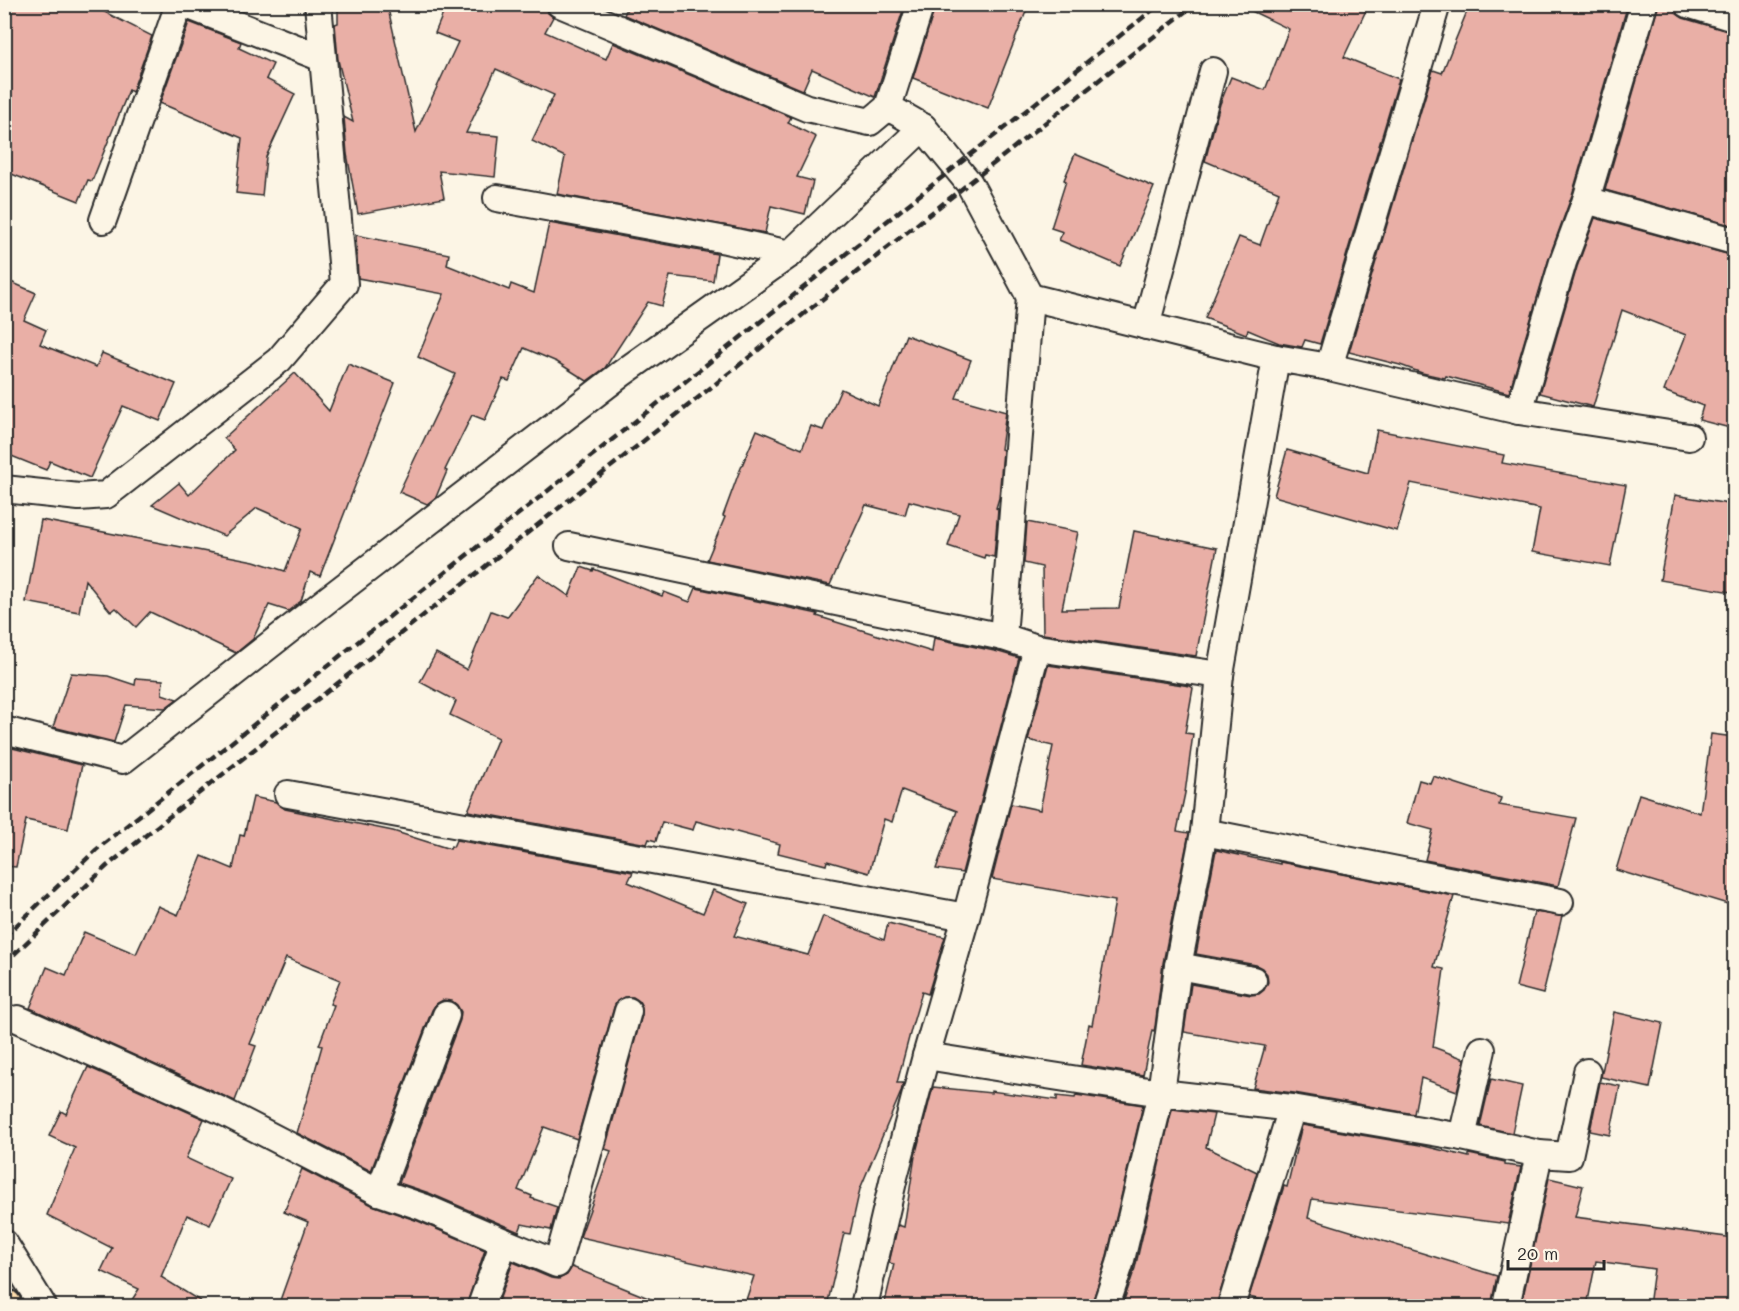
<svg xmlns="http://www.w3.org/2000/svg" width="1739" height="1311" font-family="Mali,sans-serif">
  <rect width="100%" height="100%" fill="#fcf5e5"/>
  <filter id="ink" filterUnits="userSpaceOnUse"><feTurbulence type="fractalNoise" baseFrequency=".0167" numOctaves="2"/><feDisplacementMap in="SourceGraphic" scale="12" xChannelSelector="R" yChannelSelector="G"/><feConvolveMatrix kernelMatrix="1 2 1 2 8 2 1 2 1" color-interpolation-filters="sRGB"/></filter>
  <g filter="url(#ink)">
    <g fill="#e9afa6" stroke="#2b2b2b" stroke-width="1.5">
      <path d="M4 4H89L152 36 132 92 129 90 92 181 88 180 79 201 4 171Z"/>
      <path d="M338 4H387L416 132 458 42 435 33 447 4H545L548 13 553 17 545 32 606 59 613 43 791 117 788 123 816 137 797 177 813 181 805 214 771 206 765 233 557 194 565 157 532 141 554 95 496 69 466 133 499 136 495 177 439 171 444 198 358 214 347 154 344 117 353 122 338 60 335 24 338 23Z"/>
      <path d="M629 4H905L875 97 812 69 803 90 624 15Z"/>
      <path d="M936 4H1029L988 108 913 78Z"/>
      <path d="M1237 4H1369L1344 57 1399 79 1320 344 1305 340 1302 347 1279 343 1248 330 1246 334 1205 318 1239 237 1260 245 1279 192 1205 161 1220 104 1231 77 1265 90 1289 29Z"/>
      <path d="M1470 4H1628L1572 195 1549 258 1509 393 1446 376 1445 378 1422 373 1400 365 1349 352 1433 70 1442 73Z"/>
      <path d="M1659 4H1673L1677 14 1683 18 1734 33V226L1605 190Z"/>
      <path d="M189 22 241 42 239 48 273 64 266 79 295 94 266 157 262 196 236 193 242 138 160 103Z"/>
      <path d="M1075 154 1154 187 1120 266 1059 240 1063 232 1051 228 1066 181 1064 180Z"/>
      <path d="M1595 218 1734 256V429L1699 420 1703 406 1664 391 1686 335 1622 310 1593 407 1540 393 1577 267Z"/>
      <path d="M549 223 717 254 713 281 670 276 662 306 648 302 605 368 587 381 557 362 524 348 509 381 503 379 485 420 472 415 445 470 447 471 436 497 427 504 399 492 455 374 418 357 444 294 358 278 356 235 449 254 447 265 509 290 511 284 534 293Z"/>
      <path d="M4 279 36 293 24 320 46 330 40 344 96 367 102 353 176 384 160 421 123 406 90 478 50 461 46 470 4 453Z"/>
      <path d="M906 335 971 360 956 398 1006 412 1001 449 1003 450 999 498 996 508 998 509 994 557 985 555 984 558 948 546 959 514 909 501 905 515 866 505 830 585 707 560 725 517 723 516 738 475 757 430 802 449 811 426 823 430 841 389 878 406Z"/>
      <path d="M348 364 395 383 320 576 310 572 301 601 288 611 269 605 253 639 236 653 150 612 136 627 116 608 111 612 85 580 79 612 26 602 41 520 254 561 285 571 302 528 257 508 224 536 152 505 179 483 189 495 235 450 224 438 295 373 329 411Z"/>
      <path d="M1377 430 1504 455 1502 463 1626 485 1610 566 1532 552 1540 509 1411 483 1397 531 1274 496 1287 450 1368 473Z"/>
      <path d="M1675 495 1734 505V574L1731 592 1660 580Z"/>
      <path d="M1027 522 1078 532 1062 609 1119 608 1134 531 1217 548 1196 656 1043 634 1042 567 1024 563Z"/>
      <path d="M581 567 593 571 594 569 662 596 664 592 690 602 696 588 818 614 817 616 932 652 934 638 999 652 1019 658 962 873 936 869 957 811 902 790 892 822 884 819 869 873 827 861 826 865 778 853 780 844 696 821 693 830 662 822 656 841 649 839 647 844 468 811 498 738 450 715 456 701 420 682 436 653 467 670 491 611 507 617 538 575 569 596Z"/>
      <path d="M1048 665 1190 686 1193 688 1185 733 1193 734 1185 793 1177 831 1189 833 1163 963 1155 1027 1154 1031 1152 1030 1143 1075 1081 1065 1089 1024 1092 1025 1115 901 992 879 1011 804 1040 810 1053 746 1028 740Z"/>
      <path d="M71 673 108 676 135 685 136 678 163 680 162 694 177 699 165 708 126 705 114 742 53 727Z"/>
      <path d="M1711 734 1734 737V906L1616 870 1639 794 1700 813Z"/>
      <path d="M4 746 82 765 68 829 26 820 16 867 4 866Z"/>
      <path d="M1433 776 1501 798 1499 805 1576 818 1558 886 1425 860 1433 830 1407 823 1419 780 1430 783Z"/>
      <path d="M253 797 276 802 285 809 393 831 450 849 451 846 453 847 456 840 633 872 628 882 703 913 713 890 748 904 734 936 808 955 823 916 884 940 888 923 945 937 928 994 922 992 912 1026 897 1083H903L901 1092 860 1189 850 1234 844 1233 827 1306H744L754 1276 580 1237 611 1151 605 1149 642 1015V1007L639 1001 633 997H624L617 1001 614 1007 577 1139 544 1127 518 1190 532 1196 531 1198 557 1207 551 1230 522 1224 519 1232 429 1193 399 1183 460 1020 461 1012 457 1005 452 1001 443 1000 436 1004 432 1010 371 1171 297 1133 322 1046 319 1045 334 1005 330 1004 340 980 286 958 250 1044 256 1046 235 1101 30 1008 47 967 66 975 84 932 136 954 158 906 178 915 202 856 233 869 240 835 244 836Z"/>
      <path d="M1216 850 1280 864V862L1454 896 1434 967 1444 969 1433 1047 1465 1059 1457 1091 1421 1078 1414 1114 1294 1093 1253 1088 1265 1046 1184 1032 1191 984 1251 995 1259 994 1264 990 1268 982 1267 974 1262 968 1256 965 1196 954Z"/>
      <path d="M1534 912 1562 916 1543 994 1516 987Z"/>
      <path d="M1614 1012 1663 1023 1650 1088 1601 1077Z"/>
      <path d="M88 1067 204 1119 186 1158 231 1179 210 1225 187 1215 161 1277 208 1306H128L139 1289 101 1271 112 1248 47 1215 75 1148 49 1136 61 1111 66 1114Z"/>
      <path d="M1491 1079 1522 1086 1512 1133 1480 1126Z"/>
      <path d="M1600 1082 1620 1086 1610 1135 1590 1131Z"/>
      <path d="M933 1087 991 1093V1091L1057 1100V1096L1075 1098 1076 1095 1143 1105 1106 1260 1091 1306H884L894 1264 889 1263 898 1225 904 1227 915 1156Z"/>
      <path d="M1172 1109 1214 1114 1206 1147 1257 1172 1216 1306H1122L1135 1268Z"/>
      <path d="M1302 1125 1420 1145 1469 1157V1154L1505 1162V1165L1521 1167 1508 1224 1312 1199 1308 1218 1497 1276 1491 1306H1283L1249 1297 1284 1186 1287 1187Z"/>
      <path d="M302 1169 372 1205 418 1221 485 1250 466 1306H278L308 1222 284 1212Z"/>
      <path d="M1549 1178 1583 1186 1575 1217 1734 1238V1306H1649L1654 1269 1596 1261 1587 1306H1521Z"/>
      <path d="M513 1262 551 1278 559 1279 567 1275 572 1267 668 1306H497Z"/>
    </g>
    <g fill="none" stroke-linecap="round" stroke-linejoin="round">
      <defs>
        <g id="street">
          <path d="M184 4 322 58"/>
          <path d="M560 4 807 108 870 122 888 107"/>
          <path d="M921 4 888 107 923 127 969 183 1030 297 1276 358 1220 675 1204 832 1178 966 1161 1093 1120 1264 1106 1306"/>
          <path d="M1688 4 1734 18"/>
          <path d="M497 198 726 240 790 254"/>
          <path d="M1586 200 1734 241"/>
          <path d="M103 220 179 4"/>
          <path d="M1146 326 1213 71"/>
          <path d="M1276 358 1329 367 1519 411 1563 262 1586 200 1644 4"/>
          <path d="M1329 367 1437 4"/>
          <path d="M1519 411 1689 437"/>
          <path d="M4 489 79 497 106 495 279 360 344 284 318 4"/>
          <path d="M569 546 1003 637 1037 648 966 917 926 1056 894 1177 864 1306"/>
          <path d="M1003 637 1030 297"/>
          <path d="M1037 648 1220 675"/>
          <path d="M4 730 123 760 327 600 621 374 790 254 923 127"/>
          <path d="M288 794 966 917"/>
          <path d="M1204 832 1560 902"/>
          <path d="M1178 966 1253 980"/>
          <path d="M18 1019 222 1111 379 1192 423 1207 504 1242"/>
          <path d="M926 1056 1161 1093 1292 1108 1462 1137 1539 1154 1569 1156 1587 1072"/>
          <path d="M1462 1137 1482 1050"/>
          <path d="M379 1192 446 1015"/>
          <path d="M4 1243 43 1306"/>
          <path d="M481 1306 504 1242 557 1264 628 1011"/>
          <path d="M1231 1306 1292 1108"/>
          <path d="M1506 1306 1539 1154"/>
        </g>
        <path id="highway" d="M4 1306H5"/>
      </defs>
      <use href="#street" stroke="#2b2b2b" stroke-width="30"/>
      <use href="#highway" stroke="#2b2b2b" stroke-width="38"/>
      <use href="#street" stroke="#fcf5e5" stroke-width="26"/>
      <use href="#highway" stroke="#fcdcac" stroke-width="33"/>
      <g stroke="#2b2b2b" stroke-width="4.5" stroke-dasharray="9 4.5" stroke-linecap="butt">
        <path d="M4 937 96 850 1160 4"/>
        <path d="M4 964 107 866 1195 4"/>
      </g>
    </g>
  </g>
  <rect width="1739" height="1311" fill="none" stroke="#fcf5e5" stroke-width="24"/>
  <rect x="12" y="12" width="1715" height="1287" fill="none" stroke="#2b2b2b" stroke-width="2" filter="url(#ink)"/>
  <path d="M1508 1260v9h96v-9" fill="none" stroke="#2b2b2b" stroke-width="3"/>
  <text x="1517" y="1260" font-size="18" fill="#2b2b2b" stroke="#fcf5e5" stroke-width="4.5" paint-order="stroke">20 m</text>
</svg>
